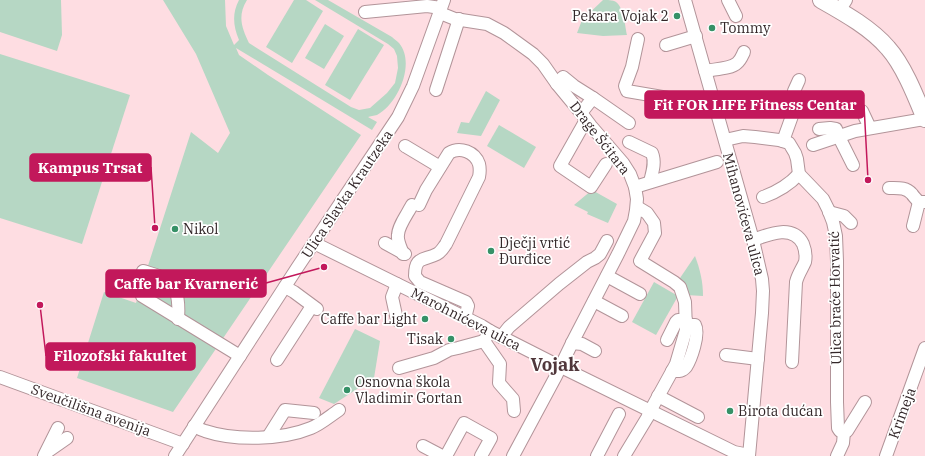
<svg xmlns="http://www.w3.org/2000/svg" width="925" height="456" font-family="'IBM Plex Serif',serif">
  <rect width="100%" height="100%" fill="#fedde2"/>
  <g fill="#b6d7c4">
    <path d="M0 0H61L62 35 57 51 0 32Z"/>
    <path d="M163 0H225L226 26 234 45 239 40C233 26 232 13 239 0H247C237 16 242 28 249 43L351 107 359 110 370 108 387 93 395 83 398 68 397 56 394 49 388 44 315 0H328L392 37C394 39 397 41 399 43 416 63 398 104 377 115 374 116 370 116 368 117L377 122 372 130 236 48 239 55 268 75 361 135 173 412 77 378 104 292 136 303 191 132 218 153 230 133 196 54Z"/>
    <path d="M294 0H306L323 11 292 63 266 47Z"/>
    <path d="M603 0C607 0 613 0 616 2 624 8 625 26 627 35L603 36 577 33 582 20Z"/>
    <path d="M325 24 344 36 324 69 305 58Z"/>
    <path d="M358 29 384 45 350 100 325 85Z"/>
    <path d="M0 54 130 95 82 244 0 218Z"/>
    <path d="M486 91 500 100 481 136 457 133 461 122 469 123Z"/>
    <path d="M499 125 536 147 524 168 487 146Z"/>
    <path d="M592 190 617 204 608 223 587 214 588 212 574 205Z"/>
    <path d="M695 256C700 269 703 282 703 296L686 295 678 281Z"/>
    <path d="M654 282 678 296 656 335 632 322Z"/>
    <path d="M355 329 380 341 374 378 334 404 319 398Z"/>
  </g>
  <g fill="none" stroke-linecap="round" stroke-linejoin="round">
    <defs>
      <g id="minor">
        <path d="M685 0 753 240 762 279 763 291 762 313 749 456"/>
        <path d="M728 0 736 16"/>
        <path d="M839 11 846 0"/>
        <path d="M365 12 427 6 441 8"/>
        <path d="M440 13 455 19 487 24 504 33 533 54 543 64 557 84 581 113 591 126 623 163 630 174 635 187 637 199 636 210 634 221 618 254 572 343 556 376 513 456"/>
        <path d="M638 39 632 67 625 86 627 91 715 106"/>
        <path d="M666 45 696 36"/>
        <path d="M705 71C714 69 731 69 737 63 741 60 742 56 744 52"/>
        <path d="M557 84 563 77 574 86 593 98"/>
        <path d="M436 90 459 19"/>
        <path d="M862 111 870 128"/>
        <path d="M581 113 593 98 629 123"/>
        <path d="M586 120 560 166 591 187 606 164"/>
        <path d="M819 129 830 128 836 129 841 141 853 165"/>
        <path d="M725 140 743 136 755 137 779 140 789 143 795 153 797 159 799 174 823 199 828 209 833 222 836 236 837 261V402L838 428 840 431 844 432"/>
        <path d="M783 141 792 116 793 104 794 91 799 80"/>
        <path d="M629 142 652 153C656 163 652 173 650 182"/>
        <path d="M813 145 855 131 925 119"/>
        <path d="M405 146 440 167"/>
        <path d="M635 187 717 162"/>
        <path d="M889 188C898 188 906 187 912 194 914 197 916 199 919 202H925"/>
        <path d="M763 197C777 192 789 185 799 174"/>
        <path d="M419 205 426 190 449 153C460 146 475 152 479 164 480 168 480 172 479 177L446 244C443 248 441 252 437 254 423 261 415 256 415 276L420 282 466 302 468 306 465 318"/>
        <path d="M829 212 844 216 851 223"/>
        <path d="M913 226 919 202"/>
        <path d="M753 240C769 234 793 224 803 244 805 249 806 257 805 262 802 269 798 274 796 282L792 362"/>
        <path d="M314 243 482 326 490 331 561 367 734 452 749 455"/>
        <path d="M385 243 405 254"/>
        <path d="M403 254C401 248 397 241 398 235 398 226 408 213 412 205"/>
        <path d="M143 271C149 273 162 276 167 280 179 287 179 306 178 319"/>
        <path d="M607 276 640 294"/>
        <path d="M285 287 294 292 317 309"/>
        <path d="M142 296 240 356"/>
        <path d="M594 301 622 316"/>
        <path d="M397 320 392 297 397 284"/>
        <path d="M490 331 484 341 500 364 499 383 513 399 514 411"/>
        <path d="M501 337 509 327 559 284 587 262 595 258 600 254 607 241"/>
        <path d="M667 340 676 322 678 320H686"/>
        <path d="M572 343 582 344 595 351"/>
        <path d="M726 355 758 359"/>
        <path d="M277 360 312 306"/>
        <path d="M399 368 434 358 449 350 458 348 484 341"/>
        <path d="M672 371C678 371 682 372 686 367 691 359 700 334 695 325H686"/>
        <path d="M0 377 183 444"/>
        <path d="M658 396 698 417"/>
        <path d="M194 426C198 428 201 430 205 431 235 441 282 440 311 428 321 424 330 416 339 410"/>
        <path d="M844 432 847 431 865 402"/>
        <path d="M268 437 285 410 314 413"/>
        <path d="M423 446 442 456"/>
        <path d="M47 452 67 438"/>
        <path d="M44 456 58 428"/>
        <path d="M175 456 297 268 398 117 413 86 444 0"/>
        <path d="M446 456 464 423 491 438 481 456"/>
        <path d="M597 456 619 414"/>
        <path d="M624 456 647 418 654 404 676 364 686 330 685 302 680 287 674 282 640 261 655 233 654 223 647 213 637 207"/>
        <path d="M837 456 843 443 844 432"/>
        <path d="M886 456 925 348"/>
      </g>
      <path id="major" d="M821 0C844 13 871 28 888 48 904 66 916 97 925 119"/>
    </defs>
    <use href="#minor" stroke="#b29499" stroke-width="14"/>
    <use href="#major" stroke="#b29499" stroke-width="18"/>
    <use href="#minor" stroke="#fff" stroke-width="12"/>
    <use href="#major" stroke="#fff" stroke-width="16"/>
  </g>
  <g fill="#369167" stroke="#fff" stroke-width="1.5">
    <circle cx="677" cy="16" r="4"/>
    <circle cx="712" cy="28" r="4"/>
    <circle cx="175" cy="229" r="4"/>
    <circle cx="491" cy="251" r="4"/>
    <circle cx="425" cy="319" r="4"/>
    <circle cx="451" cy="339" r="4"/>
    <circle cx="347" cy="390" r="4"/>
    <circle cx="730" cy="411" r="4"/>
  </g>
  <g text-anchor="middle" stroke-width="3.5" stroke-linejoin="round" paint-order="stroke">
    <g font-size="14" fill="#332729" stroke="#fff" text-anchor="start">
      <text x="669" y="21" text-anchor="end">Pekara Vojak 2</text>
      <text x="720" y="33">Tommy</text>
      <text x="183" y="234">Nikol</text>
      <text x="499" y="248">Dječji vrtić<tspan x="499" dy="16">Đurđice</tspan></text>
      <text x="417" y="324" text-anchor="end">Caffe bar Light</text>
      <text x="443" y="344" text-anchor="end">Tisak</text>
      <text x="355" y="387">Osnovna škola<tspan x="355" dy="16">Vladimir Gortan</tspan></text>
      <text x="738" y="416">Birota dućan</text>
    </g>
    <g font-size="14" fill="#332729" stroke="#fff">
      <text transform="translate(600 138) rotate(52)" y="5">Drage Šćitara</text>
      <text transform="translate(347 194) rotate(-56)" y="5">Ulica Slavka Krautzeka</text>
      <text transform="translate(744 214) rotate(75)" y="5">Mihanovićeva ulica</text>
      <text transform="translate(835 298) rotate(-91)" y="5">Ulica braće Horvatić</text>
      <text transform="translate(466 319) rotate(27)" y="5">Marohnićeva ulica</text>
      <text transform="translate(91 410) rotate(20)" y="5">Sveučilišna avenija</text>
      <text transform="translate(902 413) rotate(-70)" y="5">Krimeja</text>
    </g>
    <g font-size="18" font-weight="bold" fill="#50373b" stroke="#fff">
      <text x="555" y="371">Vojak</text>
    </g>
  </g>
  <path fill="none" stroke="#c2185b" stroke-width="1.5" d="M868 180L864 105M155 228L151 167M324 267L266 283M40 305L46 356"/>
  <g fill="#c2185b" stroke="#fff" stroke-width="1.5">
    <circle cx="868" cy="180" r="4"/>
    <circle cx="155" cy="228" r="4"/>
    <circle cx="324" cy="267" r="4"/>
    <circle cx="40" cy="305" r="4"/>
  </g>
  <g fill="#c2185b" stroke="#c2185b" stroke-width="1.5">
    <rect x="645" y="91" width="219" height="27" rx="4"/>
    <rect x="30" y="154" width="121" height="27" rx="4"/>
    <rect x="106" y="270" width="160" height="27" rx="4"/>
    <rect x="46" y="343" width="149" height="27" rx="4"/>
  </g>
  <g font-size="15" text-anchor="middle" font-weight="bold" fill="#fff">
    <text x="755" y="110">Fit FOR LIFE Fitness Centar</text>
    <text x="90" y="173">Kampus Trsat</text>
    <text x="186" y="289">Caffe bar Kvarnerić</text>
    <text x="120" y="361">Filozofski fakultet</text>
  </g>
</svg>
